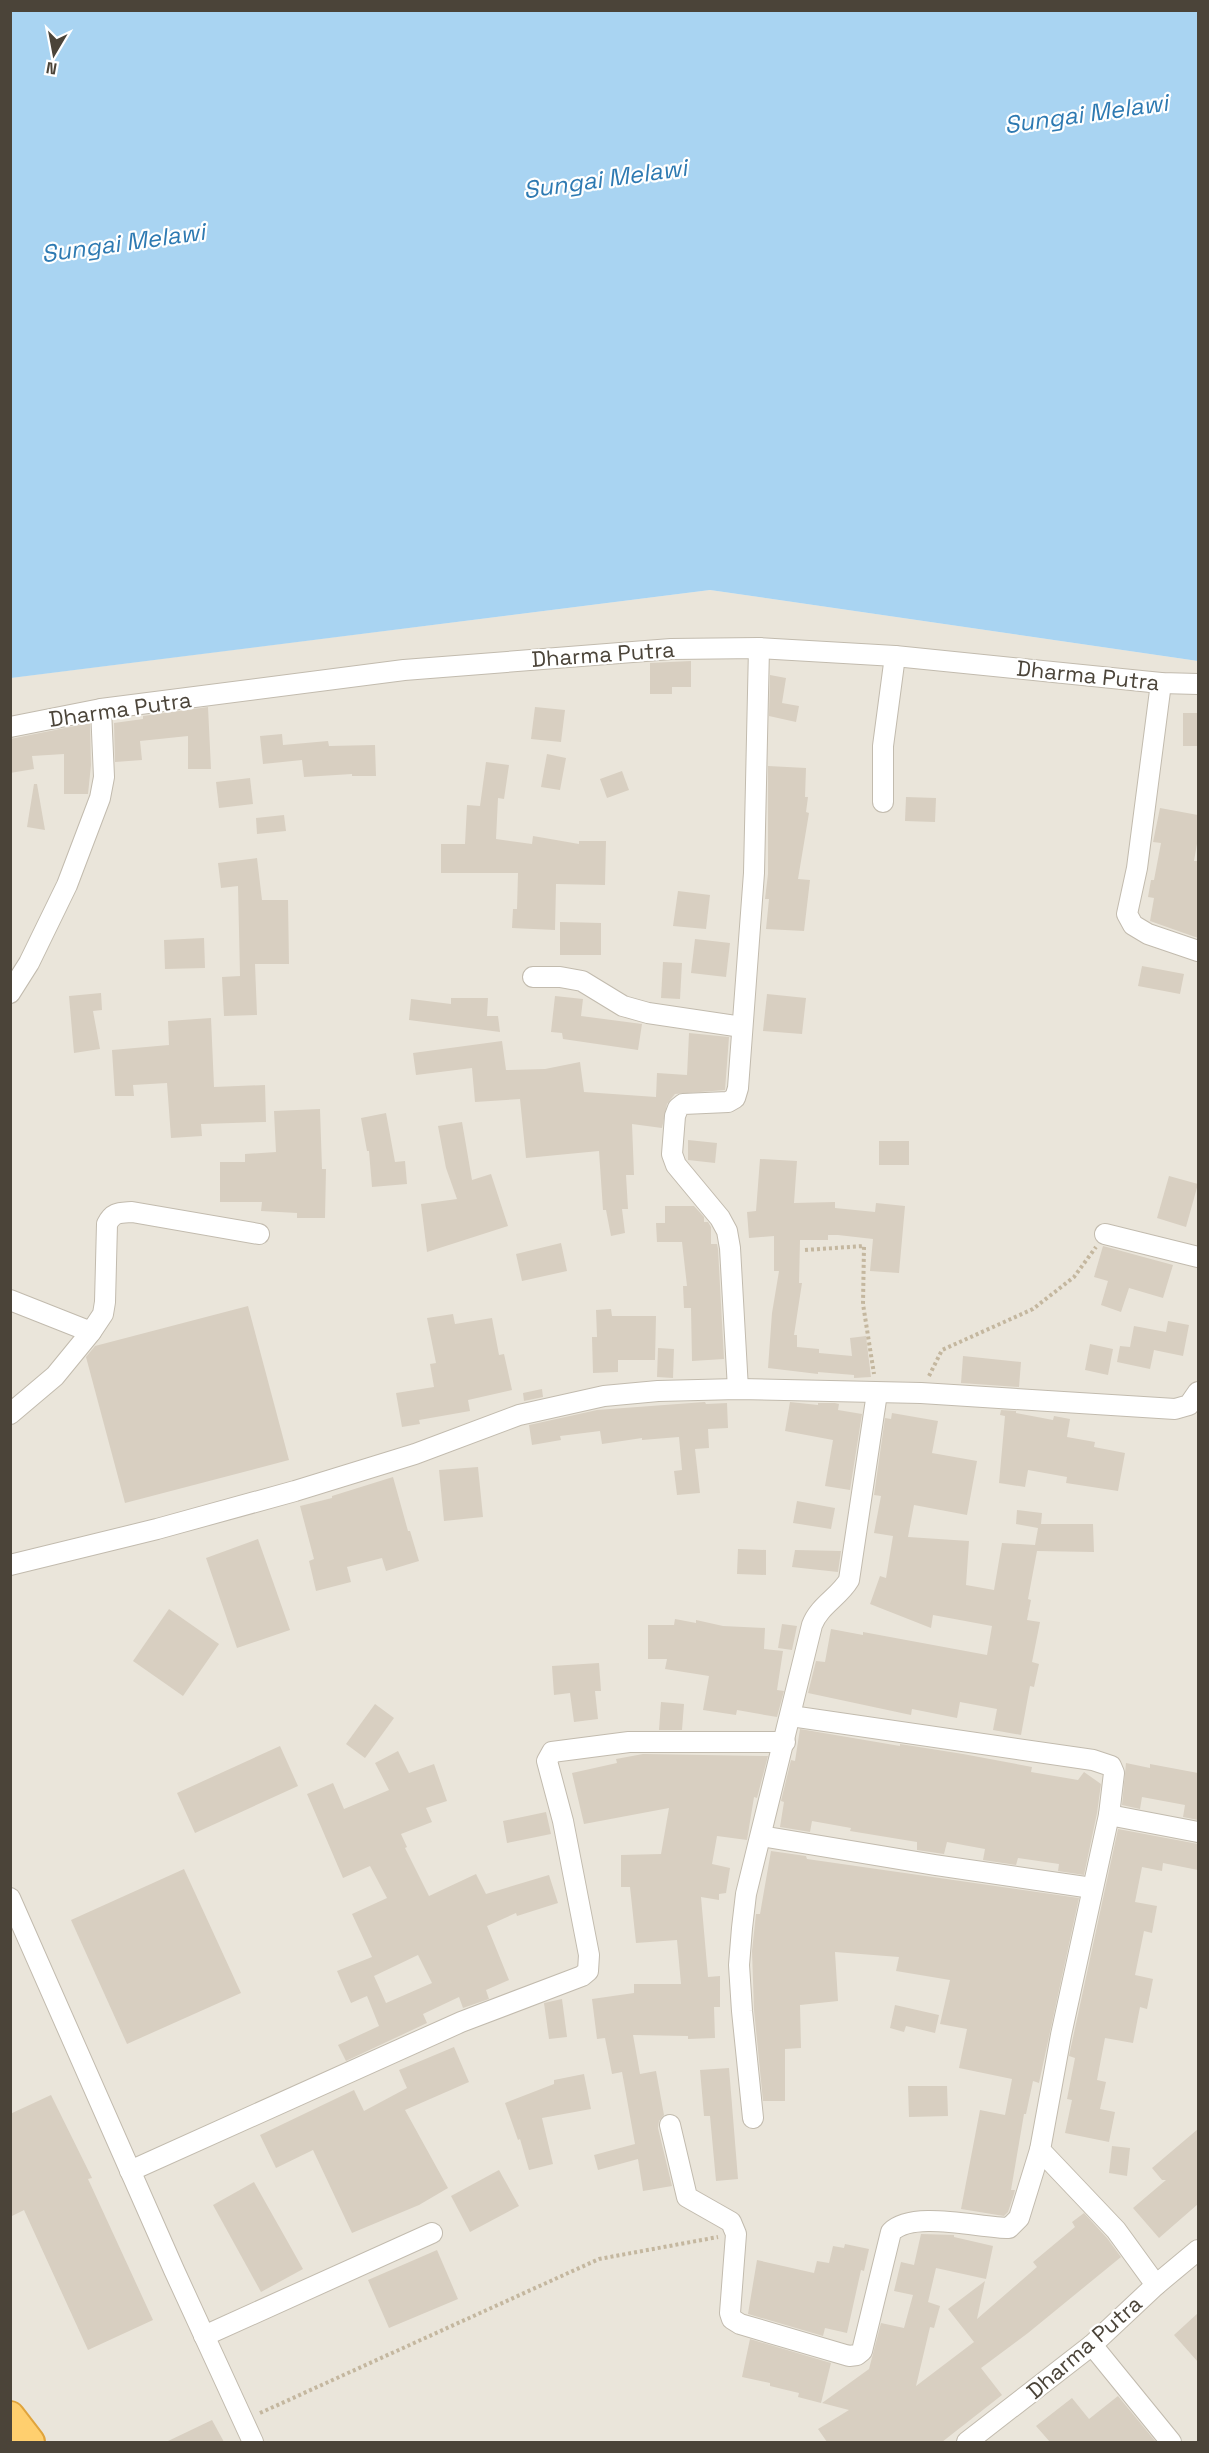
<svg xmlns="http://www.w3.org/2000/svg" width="1209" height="2453" font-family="'Space Grotesk',sans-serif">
  <rect width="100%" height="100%" fill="#f6f3ec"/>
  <path fill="#eae5da" d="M710 590 1198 661V2442H11L10 678Z"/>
  <path fill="#a9d4f2" d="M10 11H1198V661L710 590 11 678Z"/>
  <g fill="#d8cfc1" fill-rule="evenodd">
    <path d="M691 661V687H672V694H650V663Z"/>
    <path d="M770 675 786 678 782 703 799 706 796 722 769 716Z"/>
    <path d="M208 707 211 769H188V736L140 741 142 760 115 762 114 723 143 719V716Z"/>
    <path d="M535 707 565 710 561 742 531 739Z"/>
    <rect x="1183" y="713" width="15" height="33"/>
    <path d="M90 723 91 765 88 794H64V754L32 756 34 769 10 773V739Z"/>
    <path d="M282 734 283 745 328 741 329 746 375 745 376 776H352V774L304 777 302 760 263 764 260 736Z"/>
    <path d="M547 754 566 758 560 790 541 787Z"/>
    <path d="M486 762 509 765 504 799 498 798 496 839 532 844 533 836 579 844V841H606L605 885 556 884 555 930 512 928 513 909H517L518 873H441V844H465L467 805 480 806Z"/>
    <path d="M768 766 806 768 805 797H808L806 812 809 813 798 879 810 880 804 931 766 929 769 899H765L768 874Z"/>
    <path d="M622 771 629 790 607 798 600 779Z"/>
    <path d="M250 778 253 804 219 808 216 782Z"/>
    <path d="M34 784H37L45 830 27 827Z"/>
    <path d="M906 797 936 798 935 822 905 821Z"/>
    <path d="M1160 808 1198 815V838L1194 861H1198V938L1150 921 1154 898 1148 897 1151 880H1154L1161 843 1153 842Z"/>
    <path d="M284 815 286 831 257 834 256 818Z"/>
    <path d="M257 858 262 900H288L289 964H255L257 1015 224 1016 222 977 240 976 238 886 221 888 218 863Z"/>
    <path d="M678 891 710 895 706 929 673 926Z"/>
    <path d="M560 922 601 923V955H560Z"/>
    <path d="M204 938 205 968 165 969 164 940Z"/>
    <path d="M695 939 730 943 726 977 691 973Z"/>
    <path d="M663 962 682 963 680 999 661 998Z"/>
    <path d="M1142 966 1184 974 1180 994 1138 986Z"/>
    <path d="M101 993 102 1010 93 1011 100 1049 74 1053 69 996Z"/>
    <path d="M767 994 806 998 802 1034 763 1031Z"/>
    <path d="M555 996 583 999 581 1016 642 1024 638 1050 563 1039 562 1033 551 1032Z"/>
    <path d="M451 998H488L487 1016H498L500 1032 409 1020 411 999 451 1004Z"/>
    <path d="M211 1018 214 1087 265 1085 266 1122 201 1124 202 1136 171 1138 167 1083 133 1085 134 1096H115L112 1050 169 1045 168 1021Z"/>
    <path d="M689 1033 729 1037 725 1090 675 1094 667 1104 662 1128 632 1124 634 1175H626L628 1209H622L625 1233 611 1236 606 1210H603L599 1151 526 1158 520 1099 475 1102 472 1068 416 1075 413 1053 502 1041 506 1070 545 1069 580 1062 584 1092 656 1097 657 1073 687 1075Z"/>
    <path d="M320 1109 322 1169H326L325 1218H297V1213L261 1211 262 1202H220V1162H245V1154L276 1152 274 1111Z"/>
    <path d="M386 1113 395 1162 405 1161 407 1184 372 1187 369 1151H367L361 1118Z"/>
    <path d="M462 1122 472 1180 491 1174 508 1226 427 1252 421 1204 457 1199 446 1168 438 1126Z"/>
    <path d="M688 1140 717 1143 715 1163 688 1160Z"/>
    <rect x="879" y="1141" width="30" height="24"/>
    <path d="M760 1159 797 1161 794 1203 835 1202V1208L875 1212 876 1203 905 1206 899 1273 870 1271 873 1239 838 1235H828V1240H800L799 1283H802L794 1335H797V1347L819 1349V1353L852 1356 850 1338 866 1336 871 1377 854 1378V1375L818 1372V1374L768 1368 772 1313 779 1271H774V1236L749 1238 747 1212 756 1211Z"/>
    <path d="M1169 1176 1198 1184 1186 1227 1157 1218Z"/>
    <path d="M665 1206H694L704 1217V1222H708L711 1227V1244H717L718 1249 724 1359 692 1361 691 1308H684L683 1286H687L682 1242H657L656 1223H665Z"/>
    <path d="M561 1243 567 1271 522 1281 516 1254Z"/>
    <path d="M1103 1246 1173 1265 1163 1298 1129 1288 1121 1312 1101 1305 1108 1281 1094 1277Z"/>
    <path d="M248 1306 289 1460 125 1503 86 1357 95 1346Z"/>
    <path d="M611 1309 612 1316H656L655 1360H618V1372L593 1373 592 1337H597L596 1310Z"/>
    <path d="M453 1314 455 1324 492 1318 499 1355 504 1354 512 1390 468 1400 470 1411 419 1420 420 1424 402 1427 396 1393 434 1387 430 1364 436 1363 427 1318Z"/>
    <path d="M1168 1321 1189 1325 1183 1356 1154 1350 1150 1369 1117 1362 1120 1346 1130 1347 1134 1326 1166 1332Z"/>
    <path d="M1090 1344 1113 1349 1108 1375 1085 1370Z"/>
    <path d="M658 1348 674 1349 673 1378 657 1377Z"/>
    <path d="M963 1356 1021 1362 1019 1387 961 1383Z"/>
    <path d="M542 1389 543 1397 524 1401 523 1393Z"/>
    <path d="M705 1402 706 1404 727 1403 728 1428 708 1429 709 1448 695 1449 700 1493 677 1495 674 1471 682 1470 679 1437 642 1440V1438L602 1444 600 1431 560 1436 561 1440 532 1445 529 1425 597 1410Z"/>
    <path d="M790 1402 818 1405V1403H835L839 1404 838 1410 862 1414 850 1490 825 1486 833 1440 785 1431Z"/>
    <path d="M1001 1410 1016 1411V1413L1053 1420 1054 1416 1070 1419 1067 1437 1095 1442 1094 1447 1125 1453 1118 1491 1066 1483 1067 1477 1028 1470 1025 1487 999 1483 1005 1416 1000 1415Z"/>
    <path d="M892 1413 938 1421 932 1453 977 1461 967 1515 914 1505 908 1537 969 1541 966 1585 994 1590 1002 1543 1035 1545 1038 1528 1016 1524 1017 1510 1042 1513 1041 1524H1093L1094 1552 1037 1551 1028 1599 1031 1600 1027 1620 1040 1622 1032 1662 1039 1664 1034 1687 1030 1686 1021 1735 993 1730 997 1709 960 1702 957 1718 912 1709 911 1715 808 1693 816 1661 825 1662 831 1629 863 1635V1632L987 1655 992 1626 933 1615 931 1628 870 1604 880 1576 886 1578 893 1536 874 1533 881 1496 874 1495 885 1418 891 1419Z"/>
    <path d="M478 1467 483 1517 444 1521 439 1470Z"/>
    <path d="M393 1477 408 1531H410L419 1561 386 1571 382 1558 347 1567 351 1582 316 1591 309 1561 314 1559 300 1506 332 1498V1496Z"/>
    <path d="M797 1501 835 1508 831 1529 793 1523Z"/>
    <path d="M258 1539 290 1630 237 1648 206 1558Z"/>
    <path d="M738 1549 766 1550V1575L737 1574Z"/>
    <path d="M795 1550 841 1551 838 1572 792 1567Z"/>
    <path d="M169 1609 219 1644 183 1696 133 1661Z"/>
    <path d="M675 1619 696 1623V1620L723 1626 765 1628 764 1649 783 1651 777 1690 784 1691 777 1717 737 1710 736 1715 703 1710 709 1676 665 1669 667 1659H648V1625H674Z"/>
    <path d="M782 1624 797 1626 792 1650 778 1648Z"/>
    <path d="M599 1663 601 1691H595L598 1719 574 1722 570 1693 554 1695 552 1666Z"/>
    <path d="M661 1702 684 1704 682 1730H659Z"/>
    <path d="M375 1704 394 1718 365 1758 346 1744Z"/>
    <path d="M800 1729 900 1746V1744L963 1754 1032 1767 1031 1772 1078 1780 1084 1772 1101 1784 1097 1813 1084 1875 1058 1871 1059 1864 1018 1858 1016 1865 983 1860 985 1849 947 1842 944 1854 917 1850V1842L850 1831 851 1828 812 1821 810 1832 780 1827 784 1802 781 1801 791 1760 795 1761Z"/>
    <path d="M280 1746 298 1786 195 1833 177 1793Z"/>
    <path d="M398 1751 409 1773 434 1764 447 1801 426 1808 432 1822 401 1834 407 1847 405 1848 429 1896 476 1874 486 1894 549 1875 558 1903 517 1916 516 1913 487 1926 509 1980 486 1990 489 1999 463 2008 459 1997 423 2014 427 2023 346 2061 338 2045 379 2026 367 1996 351 2003 337 1971 372 1957 352 1914 387 1898 370 1866 343 1878 307 1794 333 1783 344 1809 389 1790 375 1763ZM418 1955 432 1983 386 2003 374 1976Z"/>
    <path d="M643 1754 768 1756 757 1798 754 1797 747 1840 717 1836 712 1864 730 1868 726 1893 719 1894V1900L701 1897 708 1977 720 1976V2007H714L715 2038 688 2039V2036L633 2035 640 2074 656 2071 664 2115 659 2121 658 2128 672 2186 643 2191 638 2159 598 2170 594 2155 635 2144 622 2072 612 2074 605 2038 597 2039 592 1999 634 1993V1984H681L677 1940 636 1943 630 1887H621V1855L661 1854 669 1808 584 1824 572 1773 617 1763 616 1759Z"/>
    <path d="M1126 1763 1150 1768V1764L1198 1773V1820L1183 1817 1185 1805 1142 1797 1140 1809 1122 1805Z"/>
    <path d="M546 1812 551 1834 507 1843 503 1821Z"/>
    <path d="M1118 1829 1198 1844V1870L1163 1863 1162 1871 1142 1867 1135 1902 1157 1906 1152 1933 1144 1931 1135 1975 1153 1979 1147 2009 1140 2007 1133 2043 1105 2038 1097 2080 1106 2082 1100 2109 1115 2112 1109 2142 1065 2133 1072 2100 1067 2099 1075 2058 1069 2056Z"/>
    <path d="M771 1851 806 1856 807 1859 1079 1898 1039 2083 1033 2081 1026 2114H1024L1011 2190H1015L1014 2194 1008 2212 1004 2216 961 2209 980 2110 1005 2115 1012 2079 959 2068 967 2029 940 2024 950 1980 896 1971 899 1957 835 1952 838 2001 800 2005 801 2048 785 2049V2101H763L754 2010 752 1951 756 1914H760Z"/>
    <path d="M184 1869 241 1993 127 2044 71 1920Z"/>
    <path d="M562 1999 567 2037 549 2039 544 2003Z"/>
    <path d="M895 2005 939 2015 935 2033 906 2026 904 2032 890 2028Z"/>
    <path d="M454 2047 469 2082 405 2110 448 2188 419 2205 352 2233 313 2150 276 2168 260 2135 354 2090 364 2111 407 2088 399 2070Z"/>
    <path d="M729 2068 738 2179 716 2181 710 2116H704L700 2070Z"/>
    <path d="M584 2074 591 2109 542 2118 553 2164 529 2170 520 2139 518 2140 505 2103 554 2084V2080Z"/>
    <path d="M908 2086H947L948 2116 909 2117Z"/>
    <path d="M51 2095 92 2178 88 2179 153 2320 88 2350 24 2210 10 2217V2114Z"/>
    <path d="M1198 2129V2204L1159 2238 1133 2208 1166 2180H1162L1152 2168Z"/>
    <path d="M1112 2146 1130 2148 1127 2176 1109 2173Z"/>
    <path d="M499 2170 519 2206 470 2232 451 2196Z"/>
    <path d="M254 2182 303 2269 261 2292 213 2205Z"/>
    <path d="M1084 2213 1107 2238 1121 2257 1028 2333 981 2368 1002 2395 942 2442H827L818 2429 849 2410 822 2403 869 2369 881 2323 904 2328 913 2295 894 2291 901 2262 914 2265 921 2234 954 2235V2237L993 2246 986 2279 936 2268 928 2302 940 2306 934 2328 930 2327 916 2386 974 2342 948 2309 985 2281 977 2319 1037 2267 1033 2262 1075 2227 1072 2222Z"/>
    <path d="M845 2244 869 2249 864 2271 861 2270 847 2333 825 2328 823 2336 748 2314 757 2260 814 2273 817 2261 829 2263 833 2246 844 2248Z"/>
    <path d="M437 2250 458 2299 389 2328 368 2280Z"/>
    <path d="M1198 2313V2362L1174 2335Z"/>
    <path d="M750 2339 831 2363 821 2403 798 2397 799 2393 770 2386V2383L742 2377Z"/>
    <path d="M1118 2396 1156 2442H1050L1036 2426 1072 2398 1089 2419Z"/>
    <path d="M212 2420 224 2442H166Z"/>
  </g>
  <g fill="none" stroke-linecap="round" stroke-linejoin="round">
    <defs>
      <g id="minor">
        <path d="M1161 683 1137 868 1127 914 1133 925 1148 934 1198 951"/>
        <path d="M10 727 101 709 404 670 671 649 759 648 895 656 1161 683 1198 684"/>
        <path d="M883 802V746L895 656"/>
        <path d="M533 977H560L582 981 623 1006 648 1013 742 1027"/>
        <path d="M10 993 29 963 67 885 100 798 104 777 101 709"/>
        <path d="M1105 1234 1198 1257"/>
        <path d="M10 1300 91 1332 103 1314 105 1302 107 1224C113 1212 119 1213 132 1212L259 1234"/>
        <path d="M738 1389 730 1248 727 1231 720 1218 676 1165 672 1154 675 1116 678 1108 683 1104 728 1102 735 1098 738 1088 754 873 759 648"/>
        <path d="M10 1414 55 1376 91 1332"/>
        <path d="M10 1565 157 1529 295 1491 415 1454 519 1415 604 1396 658 1391 738 1389 921 1393 1175 1409 1189 1405 1198 1392"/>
        <path d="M791 1716 1093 1760 1111 1766 1114 1773 1109 1815 1061 2035 1040 2150 1116 2230 1156 2285"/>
        <path d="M1109 1815 1198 1832"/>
        <path d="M761 1836 935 1865 1092 1888"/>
        <path d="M10 1898 174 2270 253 2442"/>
        <path d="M753 2118 742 2011 739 1965 742 1928 746 1894 812 1625C819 1606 839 1597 849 1580L877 1393"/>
        <path d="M670 2125 687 2197 731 2222 736 2234 730 2313 732 2319 740 2324 849 2356 857 2355 862 2351 891 2232C913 2210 979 2228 1009 2228L1019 2218 1040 2150"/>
        <path d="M130 2171 461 2022 582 1976 588 1971 589 1955 563 1821 547 1761 552 1752 629 1742H785"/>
        <path d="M204 2336 432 2233"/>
        <path d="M1092 2345 1171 2442"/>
        <path d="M967 2442 1092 2345 1156 2285 1198 2250"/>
      </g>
      <path id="highway" d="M10 2416 30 2442"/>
    </defs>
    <use href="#minor" stroke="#c2bbae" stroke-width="22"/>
    <use href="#highway" stroke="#e0a43c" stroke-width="32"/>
    <g stroke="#c4b79f" stroke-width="4" stroke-dasharray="3 3" stroke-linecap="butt">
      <path d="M805 1250 864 1246 863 1304 874 1374"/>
      <path d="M929 1376 942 1350 1033 1309 1074 1277 1096 1247"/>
      <path d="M260 2413 599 2259 718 2237"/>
    </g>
    <use href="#minor" stroke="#fff" stroke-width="20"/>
    <use href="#highway" stroke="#ffcf6e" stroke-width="28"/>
  </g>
  <g text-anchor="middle" stroke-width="4.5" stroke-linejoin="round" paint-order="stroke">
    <g font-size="22" fill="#4b4439" stroke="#fff">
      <text transform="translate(603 654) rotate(-4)" y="8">Dharma Putra</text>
      <text transform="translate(1088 675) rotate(6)" y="8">Dharma Putra</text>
      <text transform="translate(120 709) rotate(-8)" y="8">Dharma Putra</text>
      <text transform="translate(1084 2347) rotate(-41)" y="8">Dharma Putra</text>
    </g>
    <g font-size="24" font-style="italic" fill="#2e7ab2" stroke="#fff">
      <text transform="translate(1086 114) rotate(-8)" y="8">Sungai Melawi</text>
      <text transform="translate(605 179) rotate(-8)" y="8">Sungai Melawi</text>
      <text transform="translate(123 243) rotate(-8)" y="8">Sungai Melawi</text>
    </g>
  </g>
  <rect width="1209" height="2453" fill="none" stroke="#4b4439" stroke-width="24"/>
  <g transform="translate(54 54) rotate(190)" stroke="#ffffff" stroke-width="4.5" paint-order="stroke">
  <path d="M0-4.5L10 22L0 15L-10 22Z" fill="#4b4439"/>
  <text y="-9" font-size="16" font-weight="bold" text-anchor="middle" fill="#4b4439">N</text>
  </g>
</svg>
